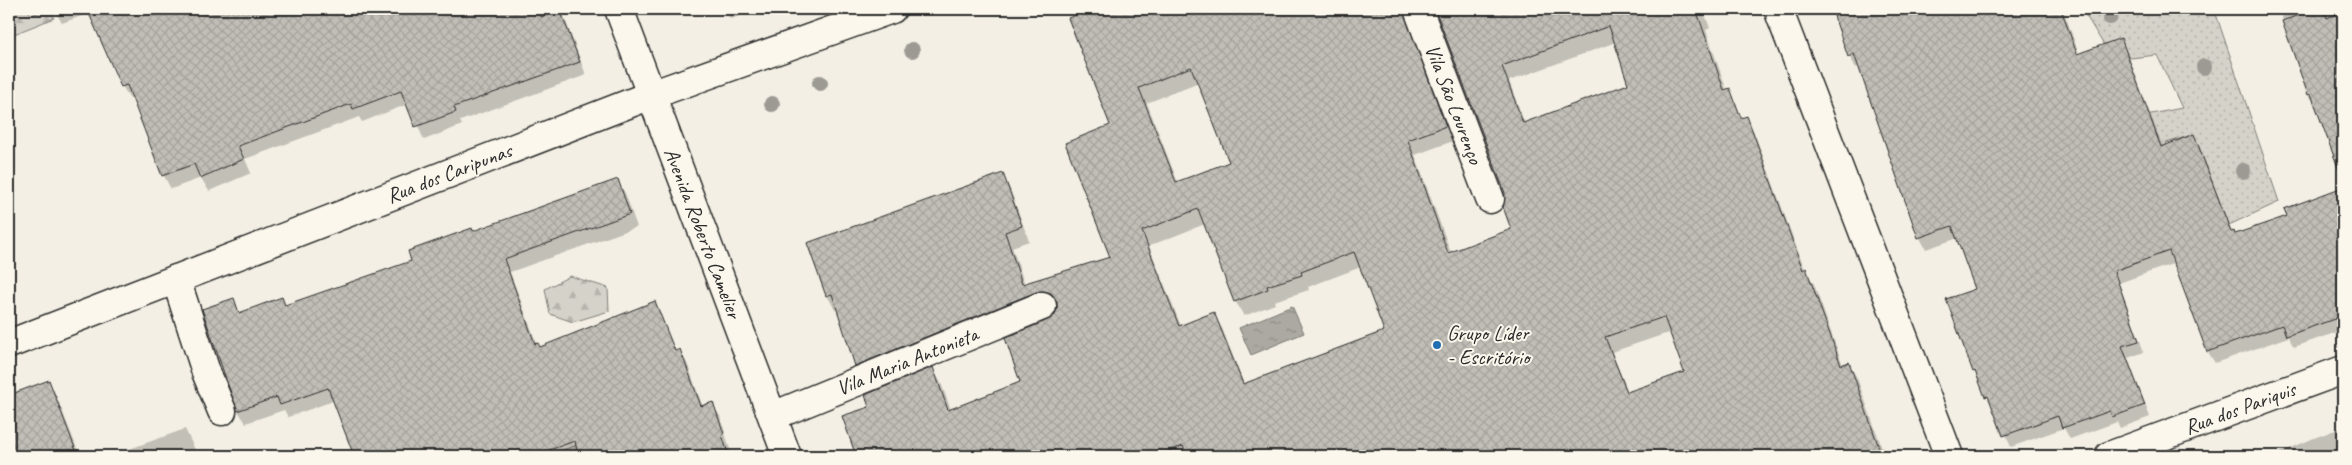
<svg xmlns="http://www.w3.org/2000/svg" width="2352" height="465" font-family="Caveat,sans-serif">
  <defs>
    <pattern id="grass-dots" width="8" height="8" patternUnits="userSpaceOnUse" patternTransform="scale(1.25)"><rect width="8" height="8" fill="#d5d2c9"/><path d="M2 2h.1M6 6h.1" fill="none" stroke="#b7b4ad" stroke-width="1.8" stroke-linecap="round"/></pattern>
    <pattern id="forest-firs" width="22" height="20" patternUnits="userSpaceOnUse" patternTransform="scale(1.25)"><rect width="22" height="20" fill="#d5d2c9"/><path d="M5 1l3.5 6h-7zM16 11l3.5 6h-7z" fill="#b7b4ad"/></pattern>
    <pattern id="water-ripples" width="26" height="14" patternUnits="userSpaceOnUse" patternTransform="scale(1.25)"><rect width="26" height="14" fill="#aca9a2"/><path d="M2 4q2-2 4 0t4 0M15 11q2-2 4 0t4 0" fill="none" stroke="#8c8a84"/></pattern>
    <pattern id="building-cross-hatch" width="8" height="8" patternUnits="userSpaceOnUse" patternTransform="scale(1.25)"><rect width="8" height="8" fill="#c0beb6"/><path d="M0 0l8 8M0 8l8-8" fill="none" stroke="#a5a39d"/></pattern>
  </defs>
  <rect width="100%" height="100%" fill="#f3efe4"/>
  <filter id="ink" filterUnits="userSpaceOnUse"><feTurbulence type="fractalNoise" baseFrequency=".02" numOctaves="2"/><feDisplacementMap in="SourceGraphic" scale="10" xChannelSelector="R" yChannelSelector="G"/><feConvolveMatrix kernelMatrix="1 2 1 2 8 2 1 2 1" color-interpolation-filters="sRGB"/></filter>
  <g filter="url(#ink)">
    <path fill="url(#grass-dots)" stroke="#807e7a" d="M2082 9H2217L2215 11 2279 202 2207 235 2192 135 2166 143 2190 193 2153 199 2158 137 2146 115 2182 108 2157 55 2113 60Z"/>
    <g fill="url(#forest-firs)" stroke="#807e7a">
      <path d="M9 9H28L31 15 50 9 54 18 9 36Z"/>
      <path d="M570 276 608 288 609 311 573 322 550 314 545 289Z"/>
      <path d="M586 442 589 456H545Z"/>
    </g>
    <path fill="url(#water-ripples)" stroke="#787772" d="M1292 306 1304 333 1251 355 1239 328Z"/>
    <g fill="#0003" fill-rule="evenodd">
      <path d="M54 9H571L572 13 564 16 586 75 460 121 462 125 424 140 408 104 362 122 359 117 245 159 251 173 209 191 201 178 171 189 164 176 133 98 130 99 122 86 90 13 62 23Z"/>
      <path d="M724 9H764L730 19Z"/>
      <path d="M1095 9H1421L1410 22 1411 30 1453 141 1415 155 1451 253 1513 230 1506 193 1437 11 1431 9H1703L1710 28 1706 30 1727 91 1729 90 1743 119 1746 118 1754 132 1805 270 1814 284 1843 366 1849 364 1857 378 1885 456H879L878 454 860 456 854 445 870 407 933 369 941 383 951 410 1021 382 1059 307 1053 305 865 380 856 365 838 309 835 310 827 295 1002 175 1010 189 1029 241 1012 247 1025 285 1111 257 1112 126 1069 19ZM1616 42 1630 85 1525 124 1509 81ZM1199 82 1231 163 1178 183 1147 103ZM1205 224 1235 301 1244 316 1275 304 1274 301 1309 290 1308 287 1361 267 1386 332 1244 384 1222 328 1213 314 1181 326 1149 246ZM1671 332 1685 373 1628 392 1612 352Z"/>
      <path d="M1834 9H2063L2079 54 2120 40 2127 52 2163 148 2194 136 2200 148 2232 233 2235 236 2289 217 2286 209 2343 189V330L2294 347 2288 337 2215 363 2208 352 2175 263 2119 283 2144 352 2128 358 2150 417 2120 428 2117 422 2070 439 2064 428 2011 447 1994 408 1974 371 1948 300 1977 289 1958 238 1926 249 1920 238 1860 66 1856 68 1849 56Z"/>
      <path d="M2279 9H2343V178L2316 106 2309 95Z"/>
      <path d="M617 180 625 193 637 227 510 272 537 344 540 348 654 302 676 352 680 351 687 363 703 407 712 404 720 416 732 456H592L590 451 575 456H356L333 401 288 417 284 410 246 423 238 411 204 310 233 300 241 314 281 299 286 306 413 262 473 232Z"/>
      <path d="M48 381 56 395 80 456H9V396Z"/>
      <path d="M2343 427V456H2273L2314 438Z"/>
      <path d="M185 429 198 456H110Z"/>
    </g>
    <g fill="url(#building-cross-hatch)" stroke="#2b2b2b" fill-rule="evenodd">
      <path d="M87 9H538L541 17 560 10 580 62 454 107 456 112 415 127 401 91 353 109 351 104 238 146 244 159 200 178 194 164 162 176 127 85 121 87Z"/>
      <path d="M1092 9H1403L1446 126 1408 140 1448 253 1511 229 1503 207 1505 193 1435 9H1696L1724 90 1730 88 1741 118 1747 116 1803 270 1806 268 1841 365 1849 362 1882 456H1187L1183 446 1154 456H856L842 416 869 407 865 395 933 367 948 410 1020 382 1005 338 1048 320 1055 315 1057 308V301L1051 293 1044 291 1036 292 855 366 832 294 826 296 807 243 1003 173 1022 226 1005 232 1022 284 1110 257 1065 143 1110 125 1068 18ZM1609 26 1628 84 1523 123 1502 66ZM1191 67 1229 162 1176 182 1139 88ZM1198 209 1234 302 1268 289 1267 286 1302 275 1301 272 1354 252 1384 331 1243 384 1214 312 1179 326 1142 231ZM1664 317 1684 372 1627 392 1605 337Z"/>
      <path d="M1834 9H2061L2077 54 2121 38 2161 147 2194 134 2231 232 2234 231 2235 234 2287 216 2284 209 2343 187V316L2286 336 2282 325 2207 352 2169 251 2114 271 2139 341 2122 346 2145 405 2112 417 2110 411 2062 428 2058 416 2003 436 1988 396 1985 397 1975 371 1973 372 1946 299 1975 289 1952 226 1918 238 1854 54 1848 57 1834 16 1836 15Z"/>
      <path d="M2316 9H2324L2327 18 2343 11V173H2340L2311 94 2308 95 2282 21Z"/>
      <path d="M618 179 630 214 504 259 535 344 538 343 540 347 655 301 675 351 680 349 701 406 713 402 724 434 722 435 729 456H578L575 441 532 456H354L328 388 280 405 277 397 237 411 202 309 234 298 239 313 282 297 285 305 411 261 408 251 472 228 473 231Z"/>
      <path d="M49 380 78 456H9V395Z"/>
    </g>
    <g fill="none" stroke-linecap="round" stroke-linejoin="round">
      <defs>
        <g id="minor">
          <path d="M1418 9 1490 199"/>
          <path d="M1778 9 1949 456"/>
          <path d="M176 279 206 372 222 411"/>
          <path d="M9 344 651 95 892 9"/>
          <path d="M773 416 1042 306"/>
          <path d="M2109 456 2343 370"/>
        </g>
        <path id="major" d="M619 9 787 456"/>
      </defs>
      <use href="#minor" stroke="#2b2b2b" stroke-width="31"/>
      <use href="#major" stroke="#2b2b2b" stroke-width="31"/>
      <use href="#minor" stroke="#fbf7ec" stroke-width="28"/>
      <use href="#major" stroke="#fbf7ec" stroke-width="28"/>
    </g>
    <g fill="#9d9a94">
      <circle cx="2110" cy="17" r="8"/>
      <circle cx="912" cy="50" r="8"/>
      <circle cx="2204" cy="67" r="8"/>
      <circle cx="820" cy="83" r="8"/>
      <circle cx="772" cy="104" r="8"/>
      <circle cx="2243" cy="171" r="8"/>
    </g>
  </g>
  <circle fill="#1f6fb2" stroke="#fbf7ec" stroke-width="2" cx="1437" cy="345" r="5"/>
  <g text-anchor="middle" stroke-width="4" stroke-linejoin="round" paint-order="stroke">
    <g font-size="21" fill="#2b2b2b" stroke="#fbf7ec">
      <text transform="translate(1454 104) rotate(69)" y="7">Vila São Lourenço</text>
      <text transform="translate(449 173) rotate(-21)" y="7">Rua dos Caripunas</text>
      <text transform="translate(703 233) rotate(69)" y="7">Avenida Roberto Camelier</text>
      <text transform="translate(907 361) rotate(-22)" y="7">Vila Maria Antonieta</text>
      <text transform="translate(2240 408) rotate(-20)" y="7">Rua dos Pariquis</text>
    </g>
    <g font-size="21" fill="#2b2b2b" stroke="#fbf7ec" text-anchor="start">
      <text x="1447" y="340">Grupo Líder<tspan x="1447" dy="24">- Escritório</tspan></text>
    </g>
  </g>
  <rect width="2352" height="465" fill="none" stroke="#fbf7ec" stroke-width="30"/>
  <rect x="15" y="15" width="2322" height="435" fill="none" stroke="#2b2b2b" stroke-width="2" filter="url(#ink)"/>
</svg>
